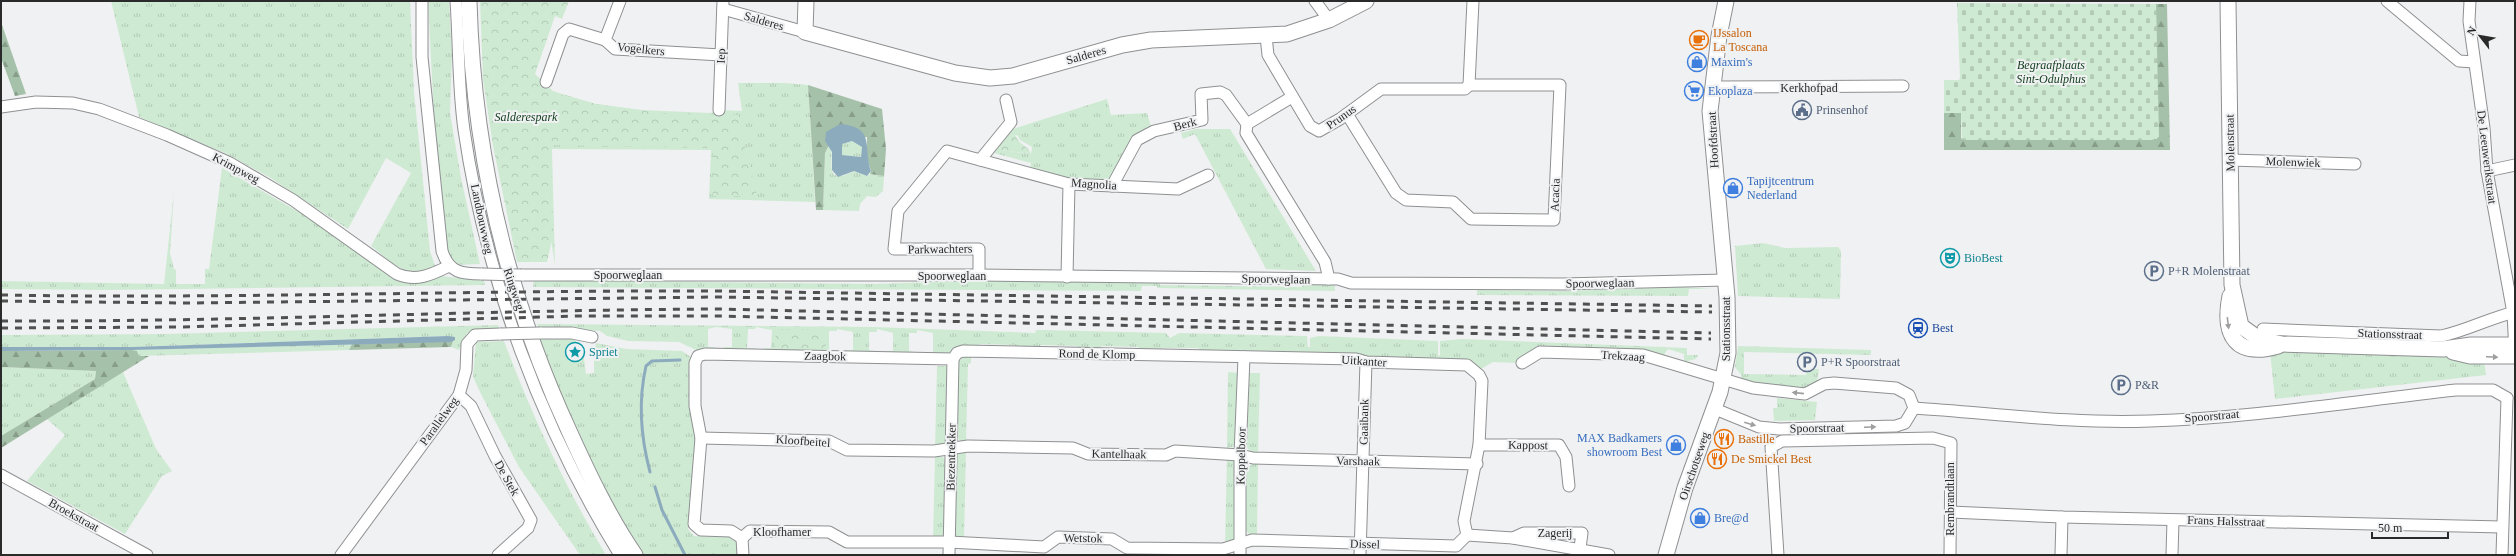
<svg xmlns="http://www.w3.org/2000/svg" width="2516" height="556" font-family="'Times New Roman',serif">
  <defs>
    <pattern id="grass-tufts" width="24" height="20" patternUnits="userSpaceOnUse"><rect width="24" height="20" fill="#cfead3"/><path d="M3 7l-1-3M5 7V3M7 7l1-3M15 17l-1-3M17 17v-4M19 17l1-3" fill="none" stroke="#b2c9b5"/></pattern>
    <pattern id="forest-firs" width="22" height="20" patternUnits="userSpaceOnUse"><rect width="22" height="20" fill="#a5c1a9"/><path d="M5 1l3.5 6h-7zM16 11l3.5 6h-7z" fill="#879d8a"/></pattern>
    <pattern id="cemetery-stones" width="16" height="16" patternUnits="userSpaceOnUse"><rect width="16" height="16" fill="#cfead3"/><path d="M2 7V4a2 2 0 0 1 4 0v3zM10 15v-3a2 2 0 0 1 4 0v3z" fill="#b2c9b5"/></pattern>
    <pattern id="park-crowns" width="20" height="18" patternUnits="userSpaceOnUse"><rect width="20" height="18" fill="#cfead3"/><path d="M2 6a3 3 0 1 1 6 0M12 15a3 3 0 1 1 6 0" fill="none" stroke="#b2c9b5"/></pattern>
  </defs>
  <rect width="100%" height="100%" fill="#f0f1f2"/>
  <g fill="url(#grass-tufts)">
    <path d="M111 1H410L414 92 430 251 435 266C406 281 393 263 371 246L411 173 386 158 348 229 269 177 227 154 139 117Z"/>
    <path d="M428 1H449L452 52 450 113 461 178 480 264 455 265 448 257 445 245 436 156Z"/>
    <path d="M738 83H785L808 85 815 202 709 199 711 150 552 149 555 265 537 151 549 90 596 104 642 110 710 113 719 110 742 111Z"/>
    <path d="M1107 99 1111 115 1147 113 1152 130 1130 145 1107 182H1071L1030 170 1031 163 994 153 990 159 987 153 1002 135 1006 138 1000 150 1031 154 1032 147 1020 140 1017 135 1011 136 1005 132 1010 127 1013 129Z"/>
    <path d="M1196 129H1230L1316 271 1266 269 1195 134 1183 139 1181 133Z"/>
    <path d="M852 141 862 147 861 157 842 155V144Z"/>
    <path d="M829 145C835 156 828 165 834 175L843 176 854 171 867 176 870 174 884 176 883 191 876 197 867 196 860 204 859 211 823 210 825 153Z"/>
    <path d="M222 168 318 223 399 281H422L441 276 484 281 485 285 108 290 1 289V281L164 284 174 192 170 253 174 269 176 270V284H205V269H209Z"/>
    <path d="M1763 243 1785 248 1838 247 1841 251 1840 299 1738 296 1735 246Z"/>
    <path d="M534 280 876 284 995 280 1159 282 1160 285 1302 287V284L1335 285V291L1157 288V286H1142L1141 291 533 287Z"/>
    <path d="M1686 287 1712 289H1689L1688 296 1477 295V290L1564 291Z"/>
    <path d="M537 324 874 327 1035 333 1036 330H1043L1166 333 1170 338 1179 333 1307 336 1308 347H1310V338L1319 336 1438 341V355L1440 356V341L1462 339 1687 348V355H1698L1696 359 1684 362V354L1668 349 1663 356 1543 349 1515 363 1493 362 1481 369 1202 352 1198 348H1162L1158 351 1142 350 1138 347 1102 346 1098 349H1080L1077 346 1041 345 1037 348H1018L1014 345 980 344 976 347H956L947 354 925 355V352H933V333L917 330V333H909V351L916 352V355L885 354V351H893V333L877 329V332H869V350L876 351V354L845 353V350H853V332L837 329V331H829V350H836V353L764 351V348H771L772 330 756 327 755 329H748L747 348H755V351L724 350V347H732V329L716 327 708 329V347H715V350H696L679 342 628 341 607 336 600 331 539 329Z"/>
    <path d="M498 325 500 330 475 331 467 333 459 350 451 347 453 341 448 336 132 347H1V335L164 334Z"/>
    <path d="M544 338 574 339 583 350 586 374 594 373V351L596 343 627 349 682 351 691 357 697 443 688 529 694 536 722 537 726 534 736 541 740 555H643L597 479 536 339Z"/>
    <path d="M504 341C532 416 565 487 606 555H580L519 467 482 396 473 377 476 342Z"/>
    <path d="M352 344 349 350 139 356 137 351 132 350Z"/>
    <path d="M1738 346 1871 350V355L1744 352V374L1806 375 1807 369H1819L1817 382 1805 388 1754 384 1740 379 1742 376 1735 367Z"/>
    <path d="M2292 349 2440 355 2484 360 2486 375 2275 399 2270 352Z"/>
    <path d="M971 356V363L968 364 966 443 960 441 957 437 958 363 963 357Z"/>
    <path d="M937 366H946L948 371 946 441 942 446 935 448Z"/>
    <path d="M1 367 96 371 95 379 1 436Z"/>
    <path d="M123 372 156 449 172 471 162 476 125 534 27 481 65 435 47 419Z"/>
    <path d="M1228 372 1239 373 1238 446 1227 448Z"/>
    <path d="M1249 373H1260L1258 454H1254L1247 448Z"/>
    <path d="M1777 398 1817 402 1815 420 1774 421 1773 408H1777Z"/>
    <path d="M966 450 964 541 955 536 956 456 959 452Z"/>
    <path d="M935 456 943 457 946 462 944 531 942 537 933 540Z"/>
    <path d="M1227 457 1237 460 1235 539 1227 547 1225 546Z"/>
    <path d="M1253 463H1258L1257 537H1252L1245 530 1247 469Z"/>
  </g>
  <g fill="url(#forest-firs)">
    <path d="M2156 4H2167L2170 150H1944V113L1961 112V138L1964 140 2157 139Z"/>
    <path d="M1 22 26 94 15 96 1 58Z"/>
    <path d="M808 85 882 109 886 149 884 176 870 174 871 171 867 158V137L825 140 829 145 825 153 823 210H816Z"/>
    <path d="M447 341H453L451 347 349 350 352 344Z"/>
    <path d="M132 350 137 351 139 356H149L1 448V436L95 379 96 371 1 367V351Z"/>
  </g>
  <path fill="url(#cemetery-stones)" d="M1957 3 2156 4 2159 137 2152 140H1962L1961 113H1944V80H1959L1960 78Z"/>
  <g fill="url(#park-crowns)">
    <path d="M480 1H569L562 19 555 16 535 74 555 93 596 104 666 114 738 115 757 196H713V148L551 145 553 236 547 262H517L493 146 483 79Z"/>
    <path d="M1005 132 1011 136 1015 135C1019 145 1028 145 1031 154L1000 150 1005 139 1002 135Z"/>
    <path d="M776 329 826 330V349L775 348Z"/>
  </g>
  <g fill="#8cacbe" fill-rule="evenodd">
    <path d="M840 124C876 127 863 147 871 171L867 176 854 171 838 177 832 170V152L825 141 826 132ZM852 141 862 147 861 157 842 155V144Z"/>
    <path d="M448 336 455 337V340L451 342 132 350 1 351V347H132Z"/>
  </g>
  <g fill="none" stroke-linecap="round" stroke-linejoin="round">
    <g stroke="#8cacbe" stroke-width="3">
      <path d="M650 472C641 438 638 401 646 366L652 361 680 360"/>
      <path d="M655 487 662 510 685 555"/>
    </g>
    <defs>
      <g id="street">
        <path d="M422 1V57L442 251C449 273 462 274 482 274"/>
        <path d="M456 1C459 44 458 88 464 130 486 280 541 427 620 555"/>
        <path d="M620 1 605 40 615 49 721 55"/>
        <path d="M1315 1 1329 20"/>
        <path d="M2387 1 2459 61 2474 62"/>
        <path d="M2470 1 2469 21 2484 128 2487 171 2513 313 2515 353"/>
        <path d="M723 9 805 32"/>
        <path d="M1266 36 1268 55 1310 126 1319 131 1340 119 1381 89H1465L1469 85"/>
        <path d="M546 82 563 34 569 29 605 40"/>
        <path d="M1715 87 1903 86"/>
        <path d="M1292 97 1247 124 1246 133 1325 262 1329 279"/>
        <path d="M1 107 36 102 73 103 99 109 167 135 230 163 293 200 397 274C416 282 431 275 449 266"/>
        <path d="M719 110 723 1"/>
        <path d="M1347 114 1396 193 1406 200 1453 202 1471 219 1554 220 1560 85H1469L1473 1"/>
        <path d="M980 160 1011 122 1006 100"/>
        <path d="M2230 160 2355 164"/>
        <path d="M2487 171 2515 165"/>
        <path d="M1112 186 1137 140 1154 131 1202 120 1201 94 1220 92 1226 95 1247 124"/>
        <path d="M522 275H979L1338 279 1351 283 1563 284 1725 280"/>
        <path d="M979 275V249H894L898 211 947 151 1069 184 1178 189 1208 175"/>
        <path d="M1067 277 1069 184"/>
        <path d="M2263 329 2441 336C2466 331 2489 318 2515 312"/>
        <path d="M540 333H572L592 337"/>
        <path d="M963 351 1356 359 1366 362 1467 365 1479 375 1482 381 1479 445 1464 521 1467 535 1456 546 1252 540 1223 549 1127 548 1112 539 1058 537 1044 547 949 542H847L829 532 750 531 742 538 731 531 701 530 694 524 701 438 695 406V363L698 356 705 354 953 359 957 353Z"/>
        <path d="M1522 363 1540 352 1643 355 1753 388 1805 394 1824 384 1834 383 1896 388 1909 395 1914 408 1905 423 1896 426 1779 429 1759 427 1715 409"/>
        <path d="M459 395 471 406 495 456 531 520 528 528 498 555"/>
        <path d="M1914 408C1992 413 2071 424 2150 421 2251 418 2355 401 2456 390H2493L2507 398"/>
        <path d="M701 438 829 441 847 450 934 451 968 446 1073 448 1088 454 1166 455 1175 451 1240 455 1253 458 1477 464"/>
        <path d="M1479 445H1559L1566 457 1569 486"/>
        <path d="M1 475 147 555"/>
        <path d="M1951 512 2062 517 2502 527"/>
        <path d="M1467 535 1513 538 1609 555"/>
        <path d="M742 538 743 555"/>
        <path d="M1513 538 1524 533H1582L1580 548"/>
        <path d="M341 555 459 395 466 370 467 344 475 335 501 334"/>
        <path d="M949 555 953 359"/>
        <path d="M1240 555V455L1244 357"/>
        <path d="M1360 555 1366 362"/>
        <path d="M1778 555 1771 447 1782 441 1933 438 1951 443 1950 555"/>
        <path d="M2061 555 2062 517"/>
        <path d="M2172 555 2173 520"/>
        <path d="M2502 555 2507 398"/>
      </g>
      <g id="secondary">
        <path d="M469 1C473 153 506 295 570 433 589 475 609 517 635 555"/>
        <path d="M806 1 805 32 955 73 990 78 1013 76 1122 45 1151 40 1287 34 1329 20 1366 1"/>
        <path d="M2228 1 2232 285 2241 326 2259 339 2282 344 2443 349 2471 345H2515"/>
        <path d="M2230 296C2222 336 2236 358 2278 346"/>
        <path d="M2453 352 2470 356H2515"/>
        <path d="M1666 555 1685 488 1720 392 1728 353 1727 297 1710 111 1719 36 1726 1"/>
      </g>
    </defs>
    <use href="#street" stroke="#8f9092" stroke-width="13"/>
    <use href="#secondary" stroke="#8f9092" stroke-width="17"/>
    <use href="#street" stroke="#fff" stroke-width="11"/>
    <use href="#secondary" stroke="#fff" stroke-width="15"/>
    <g stroke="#505051" stroke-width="3" stroke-dasharray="7 7" stroke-linecap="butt">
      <path d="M1 295C239 299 476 290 714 291L1712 306"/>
      <path d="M1 301 186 303 718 297 1712 312"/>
      <path d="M1 321C240 322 479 310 718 309L1711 333"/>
      <path d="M1 328 181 327 578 316H718L1711 339"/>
    </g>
    <defs>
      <g id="street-bridge">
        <path d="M482 274 522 275"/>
        <path d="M501 334 540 333"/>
      </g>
    </defs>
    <use href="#street-bridge" stroke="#8f9092" stroke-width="13" stroke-linecap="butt"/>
    <use href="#street-bridge" stroke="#fff" stroke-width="11"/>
  </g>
  <defs><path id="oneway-solid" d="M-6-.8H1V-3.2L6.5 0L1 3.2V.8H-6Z"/></defs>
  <g fill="#9f9fa0">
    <use href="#oneway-solid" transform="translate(2228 323) rotate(83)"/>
    <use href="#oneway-solid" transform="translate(2492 357) rotate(2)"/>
    <use href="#oneway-solid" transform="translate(1798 393) rotate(-174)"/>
    <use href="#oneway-solid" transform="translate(1750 424) rotate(16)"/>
    <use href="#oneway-solid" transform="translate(1870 427) rotate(-2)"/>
  </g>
  <defs>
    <symbol id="cafe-ring" viewBox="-11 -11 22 22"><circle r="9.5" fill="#f0f1f2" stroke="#e8710a" stroke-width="1.5"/><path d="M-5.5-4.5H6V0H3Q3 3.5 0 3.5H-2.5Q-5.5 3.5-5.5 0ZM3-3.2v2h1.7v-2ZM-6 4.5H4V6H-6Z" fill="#e8710a"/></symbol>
    <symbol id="shop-ring" viewBox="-11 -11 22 22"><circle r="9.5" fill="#f0f1f2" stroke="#3f7fe0" stroke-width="1.5"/><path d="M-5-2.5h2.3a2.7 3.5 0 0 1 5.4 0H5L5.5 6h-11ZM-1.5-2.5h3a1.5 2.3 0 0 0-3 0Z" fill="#3f7fe0"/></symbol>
    <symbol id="supermarket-ring" viewBox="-11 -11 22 22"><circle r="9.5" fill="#f0f1f2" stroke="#3f7fe0" stroke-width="1.5"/><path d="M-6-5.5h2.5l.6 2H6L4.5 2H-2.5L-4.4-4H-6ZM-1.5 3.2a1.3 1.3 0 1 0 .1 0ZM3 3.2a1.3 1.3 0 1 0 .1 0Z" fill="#3f7fe0"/></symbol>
    <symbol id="civic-ring" viewBox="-11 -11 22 22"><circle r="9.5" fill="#f0f1f2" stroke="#5c6f8a" stroke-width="1.5"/><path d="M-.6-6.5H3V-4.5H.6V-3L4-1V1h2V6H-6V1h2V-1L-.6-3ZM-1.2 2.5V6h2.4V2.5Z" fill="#5c6f8a"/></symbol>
    <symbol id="theatre-ring" viewBox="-11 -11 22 22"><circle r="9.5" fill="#f0f1f2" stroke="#0f9aa8" stroke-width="1.5"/><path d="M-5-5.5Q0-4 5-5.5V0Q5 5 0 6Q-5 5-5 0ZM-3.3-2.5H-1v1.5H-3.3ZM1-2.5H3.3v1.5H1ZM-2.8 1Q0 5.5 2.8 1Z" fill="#0f9aa8"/></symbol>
    <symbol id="parking-ring" viewBox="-11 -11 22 22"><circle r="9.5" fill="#f0f1f2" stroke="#5c6f8a" stroke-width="1.5"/><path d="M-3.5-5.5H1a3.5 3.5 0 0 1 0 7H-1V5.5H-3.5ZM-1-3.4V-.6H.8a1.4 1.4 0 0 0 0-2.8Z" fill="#5c6f8a"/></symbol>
    <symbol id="station-ring" viewBox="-11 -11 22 22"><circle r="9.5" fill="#f0f1f2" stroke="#1a4fb4" stroke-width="1.5"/><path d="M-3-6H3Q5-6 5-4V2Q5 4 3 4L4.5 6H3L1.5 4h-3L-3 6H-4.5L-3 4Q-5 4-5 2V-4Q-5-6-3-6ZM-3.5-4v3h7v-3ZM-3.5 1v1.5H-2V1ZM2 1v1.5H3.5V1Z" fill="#1a4fb4"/></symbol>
    <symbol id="sight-ring" viewBox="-11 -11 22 22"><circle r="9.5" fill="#f0f1f2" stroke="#0f9aa8" stroke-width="1.5"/><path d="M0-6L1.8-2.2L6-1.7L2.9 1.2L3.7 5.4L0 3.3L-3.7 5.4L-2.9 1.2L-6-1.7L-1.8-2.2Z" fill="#0f9aa8"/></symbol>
    <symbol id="restaurant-ring" viewBox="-11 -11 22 22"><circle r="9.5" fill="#f0f1f2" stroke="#e8710a" stroke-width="1.5"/><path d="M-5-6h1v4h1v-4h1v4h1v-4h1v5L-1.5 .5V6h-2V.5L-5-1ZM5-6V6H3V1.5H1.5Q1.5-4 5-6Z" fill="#e8710a"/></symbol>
  </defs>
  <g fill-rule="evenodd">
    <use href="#cafe-ring" x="1688" y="29" width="22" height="22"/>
    <use href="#shop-ring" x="1686" y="51" width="22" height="22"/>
    <use href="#supermarket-ring" x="1683" y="80" width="22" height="22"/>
    <use href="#civic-ring" x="1791" y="99" width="22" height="22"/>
    <use href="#shop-ring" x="1722" y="177" width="22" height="22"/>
    <use href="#theatre-ring" x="1939" y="247" width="22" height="22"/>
    <use href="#parking-ring" x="2143" y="260" width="22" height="22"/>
    <use href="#station-ring" x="1907" y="317" width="22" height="22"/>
    <use href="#sight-ring" x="564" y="341" width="22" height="22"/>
    <use href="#parking-ring" x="1796" y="351" width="22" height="22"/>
    <use href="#parking-ring" x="2110" y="374" width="22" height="22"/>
    <use href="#restaurant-ring" x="1713" y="428" width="22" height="22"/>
    <use href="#shop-ring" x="1665" y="434" width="22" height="22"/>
    <use href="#restaurant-ring" x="1706" y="448" width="22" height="22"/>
    <use href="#shop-ring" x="1689" y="507" width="22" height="22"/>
  </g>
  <g text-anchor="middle" stroke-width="4" stroke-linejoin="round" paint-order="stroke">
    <g font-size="12" fill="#2a2a2b" stroke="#f0f1f2">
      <text transform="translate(764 21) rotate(16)" y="4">Salderes</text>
      <text transform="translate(641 49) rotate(6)" y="4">Vogelkers</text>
      <text transform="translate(1086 55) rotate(-16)" y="4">Salderes</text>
      <text transform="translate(721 56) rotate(-88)" y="4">Iep</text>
      <text x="1809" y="92">Kerkhofpad</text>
      <text transform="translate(1341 117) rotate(-35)" y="4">Prunus</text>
      <text transform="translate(1185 124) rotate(-15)" y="4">Berk</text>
      <text transform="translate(1713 140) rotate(-93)" y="4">Hoofdstraat</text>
      <text transform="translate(2230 143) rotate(-91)" y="4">Molenstraat</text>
      <text transform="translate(2487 157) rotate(83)" y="4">De Leeuwerikstraat</text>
      <text transform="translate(2293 162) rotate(2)" y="4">Molenwiek</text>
      <text transform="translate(236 168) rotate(28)" y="4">Krimpweg</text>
      <text transform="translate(1094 184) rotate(4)" y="4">Magnolia</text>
      <text transform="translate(1555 195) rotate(-88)" y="4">Acacia</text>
      <text transform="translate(482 219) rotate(78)" y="4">Landbouwweg</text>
      <text transform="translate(940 249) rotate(-1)" y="4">Parkwachters</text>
      <text x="628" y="279">Spoorweglaan</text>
      <text x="952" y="280">Spoorweglaan</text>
      <text transform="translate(1276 279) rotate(1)" y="4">Spoorweglaan</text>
      <text transform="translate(1600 283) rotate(-1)" y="4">Spoorweglaan</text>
      <text transform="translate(514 289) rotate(72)" y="4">Ringweg</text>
      <text transform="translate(1726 329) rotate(-90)" y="4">Stationsstraat</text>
      <text transform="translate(2390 334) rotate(2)" y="4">Stationsstraat</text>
      <text transform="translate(1097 354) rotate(1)" y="4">Rond de Klomp</text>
      <text transform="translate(825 356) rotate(1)" y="4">Zaagbok</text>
      <text transform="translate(1623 356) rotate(4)" y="4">Trekzaag</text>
      <text transform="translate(1364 361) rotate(4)" y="4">Uitkanter</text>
      <text transform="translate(2212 416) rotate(-5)" y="4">Spoorstraat</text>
      <text transform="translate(439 421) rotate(-54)" y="4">Parallelweg</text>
      <text transform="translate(1364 422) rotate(-89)" y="4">Gaaibank</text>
      <text transform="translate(1817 428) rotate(-1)" y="4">Spoorstraat</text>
      <text transform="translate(803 441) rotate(4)" y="4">Kloofbeitel</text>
      <text transform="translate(1528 445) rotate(1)" y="4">Kappost</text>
      <text transform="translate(1119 454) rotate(1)" y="4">Kantelhaak</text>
      <text transform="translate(1241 456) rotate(-89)" y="4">Koppelboor</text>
      <text transform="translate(951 457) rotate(-89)" y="4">Biezentrekker</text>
      <text transform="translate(1358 461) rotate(1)" y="4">Varshaak</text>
      <text transform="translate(1694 466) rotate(-71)" y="4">Oirschotseweg</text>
      <text transform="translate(507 478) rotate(61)" y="4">De Stek</text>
      <text transform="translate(1950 499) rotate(-90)" y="4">Rembrandtlaan</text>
      <text transform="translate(74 515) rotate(29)" y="4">Broekstraat</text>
      <text transform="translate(2226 521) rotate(2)" y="4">Frans Halsstraat</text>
      <text x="782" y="536">Kloofhamer</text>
      <text x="1555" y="537">Zagerij</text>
      <text transform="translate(1083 538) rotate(1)" y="4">Wetstok</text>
      <text transform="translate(1365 544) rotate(2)" y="4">Dissel</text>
    </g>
    <g font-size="12" fill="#c56008" stroke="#f0f1f2" text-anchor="start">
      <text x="1713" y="37">IJssalon<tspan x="1713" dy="14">La Toscana</tspan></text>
      <text x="1738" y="443">Bastille</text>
      <text x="1731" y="463">De Smickel Best</text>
    </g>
    <g font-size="12" fill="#366cbe" stroke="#f0f1f2" text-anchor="start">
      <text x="1711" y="66">Maxim's</text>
      <text x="1708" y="95">Ekoplaza</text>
      <text x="1747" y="185">Tapijtcentrum<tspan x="1747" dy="14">Nederland</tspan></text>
      <text x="1662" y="442" text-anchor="end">MAX Badkamers<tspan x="1662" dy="14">showroom Best</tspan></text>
      <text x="1714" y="522">Bre@d</text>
    </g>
    <g font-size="12" font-style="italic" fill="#154020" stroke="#f0f1f2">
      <text x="2051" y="69">Begraafplaats<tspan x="2051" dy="14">Sint-Odulphus</tspan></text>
      <text x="526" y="121">Salderespark</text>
    </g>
    <g font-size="12" fill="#4e5e75" stroke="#f0f1f2" text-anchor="start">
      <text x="1816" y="114">Prinsenhof</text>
      <text x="2168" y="275">P+R Molenstraat</text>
      <text x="1821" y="366">P+R Spoorstraat</text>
      <text x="2135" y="389">P&amp;R</text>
    </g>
    <g font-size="12" fill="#0d838f" stroke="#f0f1f2" text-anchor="start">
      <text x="1964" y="262">BioBest</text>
      <text x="589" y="356">Spriet</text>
    </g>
    <g font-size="12" fill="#164399" stroke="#f0f1f2" text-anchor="start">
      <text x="1932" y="332">Best</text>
    </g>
  </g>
  <rect width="2516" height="556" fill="none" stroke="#2a2a2b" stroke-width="4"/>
  <g transform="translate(2480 36) rotate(301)" stroke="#f0f1f2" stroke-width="3" paint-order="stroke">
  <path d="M0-3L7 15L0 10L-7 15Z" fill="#2a2a2b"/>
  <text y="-6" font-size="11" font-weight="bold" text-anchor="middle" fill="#2a2a2b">N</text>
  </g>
  <path d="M2372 532v6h76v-6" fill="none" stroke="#2a2a2b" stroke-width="2"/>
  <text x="2378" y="532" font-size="12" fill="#2a2a2b" stroke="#f0f1f2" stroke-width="3" paint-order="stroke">50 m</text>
</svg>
